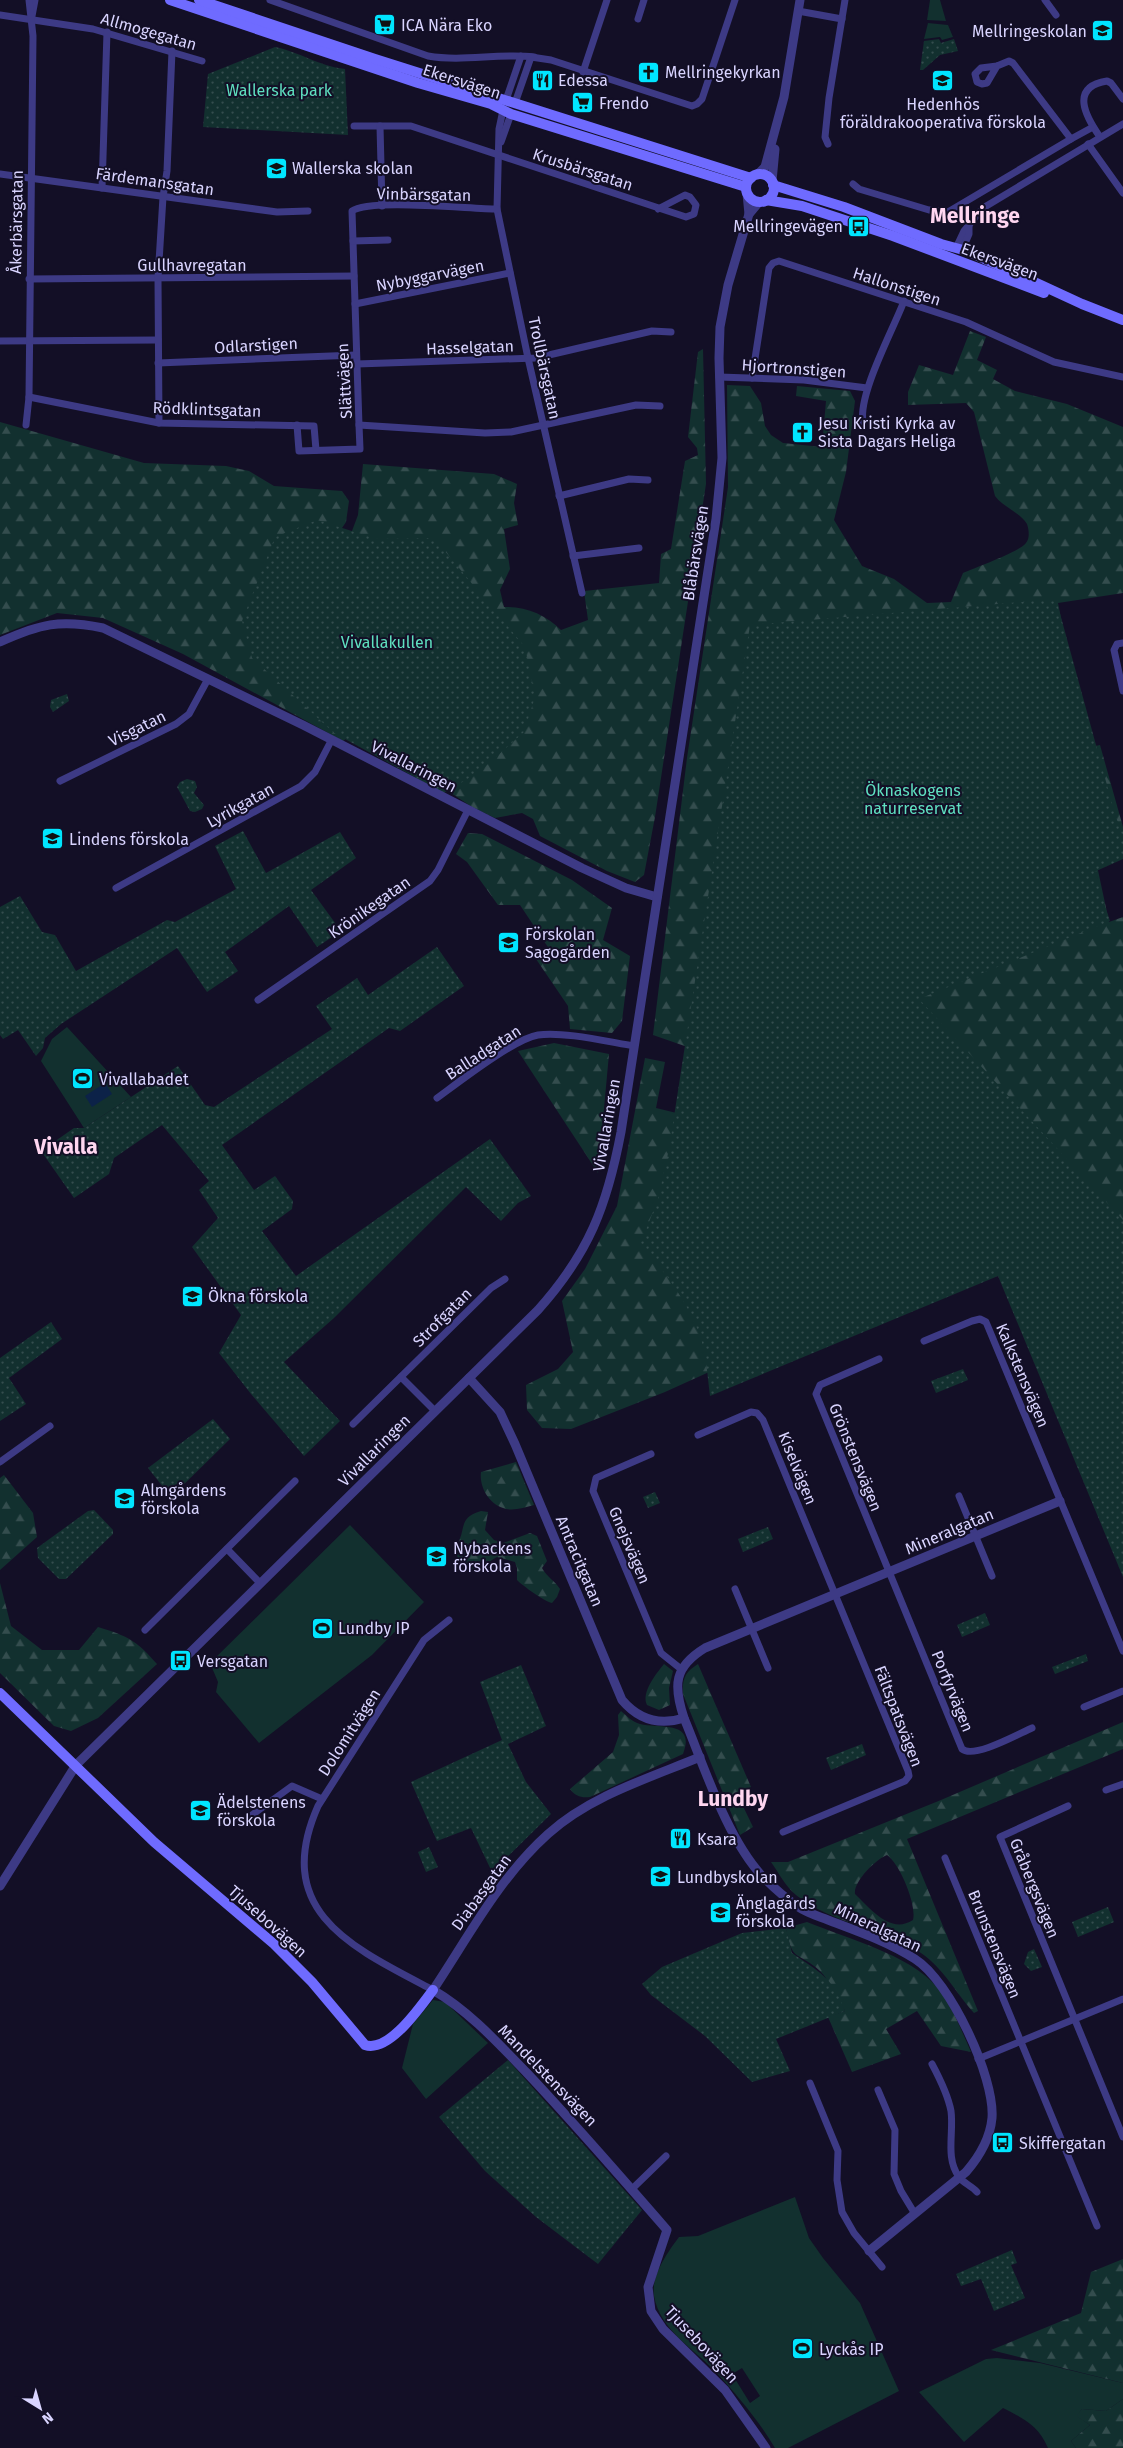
<svg xmlns="http://www.w3.org/2000/svg" width="1123" height="2448" font-family="'Fira Sans',sans-serif">
  <defs>
    <pattern id="forest-firs" width="22" height="20" patternUnits="userSpaceOnUse" patternTransform="scale(1.25)"><rect width="22" height="20" fill="#12302f"/><path d="M5 1l3.5 6h-7zM16 11l3.5 6h-7z" fill="#344d4e"/></pattern>
    <pattern id="park-dots" width="8" height="8" patternUnits="userSpaceOnUse" patternTransform="scale(1.25)"><rect width="8" height="8" fill="#12302f"/><path d="M2 2h.1M6 6h.1" fill="none" stroke="#344d4e" stroke-width="1.8" stroke-linecap="round"/></pattern>
  </defs>
  <rect width="100%" height="100%" fill="#130f26"/>
  <g fill="#12302f" fill-rule="evenodd">
    <path d="M930 0H940L946 21 927 20Z"/>
    <path d="M928 23 948 25 953 37 942 40 940 37 924 39Z"/>
    <path d="M67 1027 131 1097 84 1128 41 1061 52 1039Z"/>
    <path d="M350 1525 424 1602 372 1655 259 1743 216 1692 218 1682 210 1663Z"/>
    <path d="M433 2000 445 2002 488 2043 426 2099 402 2068 413 2024Z"/>
    <path d="M795 2197 809 2238 823 2258 860 2303 899 2391 788 2448H775C759 2421 737 2395 716 2372 694 2349 660 2330 654 2296 651 2276 667 2253 679 2237L698 2236ZM742 2368 760 2396 750 2403 732 2374Z"/>
    <path d="M997 2358 1040 2363 1123 2383V2399L1106 2411 1082 2409 1077 2416 1090 2425 1071 2441 1076 2448H1048C1038 2425 1024 2419 1003 2408L964 2442 919 2392 986 2359Z"/>
  </g>
  <g fill="url(#forest-firs)" fill-rule="evenodd">
    <path d="M970 331 986 337 977 360 997 370 993 379 1015 391 1067 404 1123 427V593L1058 603 1087 748 1100 745 1123 827V853L1096 861 1109 922 1123 917V1489L1009 1244 751 1353 665 1392 571 1429 542 1428 527 1410 526 1385 558 1369 573 1352 562 1301 585 1269 617 1206 645 1058 665 1062 656 1108 697 1118 699 1051 653 1035 687 758 728 487 727 385 750 386 761 403 765 426 771 435 783 443 822 447 826 401 796 396 797 386 850 391 855 401 846 472 834 520 862 566 894 579 927 603 951 602 963 573C977 567 1019 552 1026 543 1030 538 1029 530 1027 524 1021 513 1003 507 995 496L974 412 966 403 908 405V392L919 365 953 375Z"/>
    <path d="M703 349 706 484 655 817 644 875 635 882 607 871 540 836 533 819 522 813 495 818 472 807 433 781 349 539 358 515 363 464 494 474 517 484 514 503 518 525 504 529 510 569 500 590 504 607C526 606 546 615 561 630L588 620 584 591 659 583 661 554 671 549 685 461 698 455 697 448 688 437 698 352Z"/>
    <path d="M0 422 144 463 226 466 249 471 274 486 342 491 349 501 346 522 332 543 363 726 343 741 183 654 103 618 57 613 0 635Z"/>
    <path d="M468 833 482 834 572 880 612 908 603 940 630 956 622 1021 612 1033 570 1029 568 1006 536 959 548 947 520 905H498L467 862 456 854Z"/>
    <path d="M554 1043 609 1054 598 1173 518 1051Z"/>
    <path d="M516 1462 534 1505C525 1507 515 1511 506 1509 489 1505 479 1487 481 1472Z"/>
    <path d="M4 1475 33 1513 37 1537 0 1570V1478Z"/>
    <path d="M481 1511 488 1512 485 1530 494 1540 503 1543 530 1533 537 1536 547 1561 542 1568C547 1577 555 1581 560 1589L557 1597 552 1603C544 1601 523 1586 517 1580V1568L515 1562 497 1557C487 1562 479 1573 467 1570L457 1556 455 1547C468 1531 456 1518 481 1511Z"/>
    <path d="M0 1583 11 1626 42 1650H79L98 1627C128 1636 137 1641 157 1664L98 1718 71 1731 54 1726 0 1673Z"/>
    <path d="M664 1664 673 1671 669 1688 670 1705 659 1710 647 1705C641 1692 656 1674 664 1664Z"/>
    <path d="M698 1664 751 1787 741 1795 740 1800 753 1827 740 1835 683 1694C682 1679 685 1672 698 1664Z"/>
    <path d="M621 1711C627 1716 632 1722 640 1724 660 1729 696 1720 683 1754L590 1797C581 1798 575 1796 570 1789L613 1752 619 1735 618 1715Z"/>
    <path d="M1123 1722V1749L907 1839 978 2011 974 2013C956 1993 944 1969 921 1953 883 1928 832 1924 796 1895 785 1886 779 1873 771 1862H788L941 1800ZM887 1855C900 1864 917 1905 913 1920 890 1935 870 1908 855 1894 853 1882 876 1859 887 1855Z"/>
    <path d="M807 1922C846 1938 910 1955 937 1987 952 2005 961 2030 971 2052L941 2046 917 2011 886 2029 901 2054 852 2072 828 2017 845 2011C838 1998 830 1981 820 1971 799 1951 792 1964 786 1928Z"/>
    <path d="M1123 2259V2383L991 2350 1081 2313 1091 2272Z"/>
    <path d="M1123 2399V2448H1076L1071 2441 1090 2425 1076 2416 1082 2409 1106 2411Z"/>
  </g>
  <g fill="url(#park-dots)">
    <path d="M939 39 941 43 954 39 958 51 940 55 923 70H920L924 41Z"/>
    <path d="M275 47C300 52 318 66 345 69L348 135 203 127 208 74Z"/>
    <path d="M317 520 377 539 434 538 525 647 535 697 524 732 479 772 444 793 334 733 252 658 242 621 275 537Z"/>
    <path d="M1056 599 1116 818 1123 832V859L1094 872 1110 921 919 999 1123 1220V1577L998 1276 710 1396C708 1381 707 1365 704 1350 696 1314 666 1271 640 1245L658 1199 669 1149 750 625Z"/>
    <path d="M67 694 69 701 53 712 50 707 51 700Z"/>
    <path d="M187 779 195 781 197 787 194 793 204 805 202 809 195 812 190 811 177 787 180 782Z"/>
    <path d="M243 831 266 873 340 832 356 858 311 890 341 931 317 947 289 906 225 952 238 971 207 992 177 948 61 1024 45 1038 43 1048 36 1056 18 1030 3 1039 0 1035V907L20 896 42 932 55 935 76 971 167 920 175 922 236 889 215 846Z"/>
    <path d="M437 947 464 986 400 1031 389 1028 222 1145 254 1190 275 1176 293 1201 292 1209 262 1231 296 1276 490 1139 531 1196 518 1203 501 1221 466 1187 334 1318 284 1362 340 1421 304 1456 251 1394 219 1353 241 1315 192 1247 218 1218 199 1190 209 1181 162 1125 114 1158 109 1174 74 1198 41 1151 74 1128H84L178 1066 205 1105 214 1107 332 1029 316 1006 357 978 368 995Z"/>
    <path d="M51 1322 62 1339 9 1378 26 1404 0 1421V1358Z"/>
    <path d="M963 1369 968 1380 936 1393 931 1381Z"/>
    <path d="M213 1419 230 1439 171 1497 148 1468Z"/>
    <path d="M655 1492 660 1503 648 1508 643 1497Z"/>
    <path d="M88 1511 94 1510 113 1530V1534L66 1579H59L38 1558 37 1548Z"/>
    <path d="M768 1527 773 1539 743 1552 738 1539Z"/>
    <path d="M985 1613 990 1625 962 1637 957 1625Z"/>
    <path d="M1086 1654 1088 1661 1055 1674 1052 1667Z"/>
    <path d="M521 1665 546 1726 508 1744 526 1782 551 1814 492 1872 471 1828 437 1841 411 1782 502 1740 480 1682Z"/>
    <path d="M862 1744 866 1755 831 1770 826 1758Z"/>
    <path d="M429 1847 438 1867 426 1872 418 1852Z"/>
    <path d="M1108 1907 1114 1922 1078 1937 1072 1922Z"/>
    <path d="M786 1928 792 1953C820 1973 832 1976 845 2011L776 2039 790 2071 752 2082 705 2036 651 1995 642 1984 662 1967 742 1933Z"/>
    <path d="M1034 1949 1042 1967 1031 1971 1024 1964 1028 1952Z"/>
    <path d="M508 2060 642 2210 598 2264 536 2217 485 2171 439 2117Z"/>
    <path d="M1012 2250 1017 2263 1011 2265 1025 2298 994 2311 981 2279 961 2286 956 2274Z"/>
  </g>
  <path fill="#0c2248" d="M105 1083 112 1094 92 1107 85 1096Z"/>
  <g fill="none" stroke-linecap="round" stroke-linejoin="round">
    <g stroke="#3d3a85" stroke-width="7">
      <path d="M270 0 428 56C463 62 498 53 534 57"/>
      <path d="M1045 0 1056 15"/>
      <path d="M798 11 842 19"/>
      <path d="M0 15 93 29 202 61"/>
      <path d="M32 16 35 0"/>
      <path d="M638 19 644 0"/>
      <path d="M583 72 607 0"/>
      <path d="M506 100 521 56"/>
      <path d="M515 103 531 57 551 60 692 106 697 104 702 99 735 0"/>
      <path d="M503 110 499 129 497 209 528 358 582 593"/>
      <path d="M354 126H411L686 217 694 214 696 205 690 197 685 195 658 209"/>
      <path d="M380 126 382 206"/>
      <path d="M1100 137C1086 117 1069 87 1107 81L1111 83 1123 99"/>
      <path d="M1071 139 1093 127"/>
      <path d="M501 142 511 114"/>
      <path d="M828 144 825 137 829 98 845 0"/>
      <path d="M1088 144 1123 193"/>
      <path d="M0 174 277 212 308 211"/>
      <path d="M853 184 859 189 929 210 948 212 1071 139 1013 63 1009 61 997 66 981 68 975 74 977 82 982 84 987 83 997 66"/>
      <path d="M102 188 107 32"/>
      <path d="M497 209C470 209 369 198 352 211L359 425 485 433 511 432 636 405 660 406"/>
      <path d="M353 241 388 240"/>
      <path d="M956 248 964 231 983 208 1123 124"/>
      <path d="M962 250 969 234V226"/>
      <path d="M29 279 354 276"/>
      <path d="M355 304 510 273"/>
      <path d="M0 341 158 340"/>
      <path d="M158 363 356 355"/>
      <path d="M357 364 536 358 652 331 671 332"/>
      <path d="M719 377 804 380 867 388"/>
      <path d="M752 378 769 268 773 263 779 261 966 322 1054 362 1123 377"/>
      <path d="M29 397 159 423 314 426 316 450"/>
      <path d="M863 422C858 394 893 330 904 301"/>
      <path d="M159 423 158 278 163 197 167 171 172 51"/>
      <path d="M26 425 29 397 33 36 29 0"/>
      <path d="M297 425 299 451 360 449 359 425"/>
      <path d="M559 496 629 479 648 480"/>
      <path d="M573 556 639 548"/>
      <path d="M1123 643 1117 644 1114 650 1123 691"/>
      <path d="M60 781 176 724 189 714 208 679"/>
      <path d="M116 888 301 786 315 772 331 741"/>
      <path d="M258 1000 430 881 438 870 468 810"/>
      <path d="M437 1098C459 1082 514 1039 538 1035 562 1031 609 1042 634 1046"/>
      <path d="M924 1341 972 1321 980 1319 986 1322 1123 1651"/>
      <path d="M879 1359 820 1385 816 1394 962 1749C974 1759 1018 1734 1032 1728"/>
      <path d="M401 1377 435 1411"/>
      <path d="M353 1424 491 1288 505 1279"/>
      <path d="M698 1435 751 1412 757 1413 763 1420 908 1771 909 1776 905 1781 783 1832"/>
      <path d="M651 1454 596 1478 593 1491 661 1653 681 1669"/>
      <path d="M0 1462 50 1426"/>
      <path d="M959 1496 992 1576"/>
      <path d="M227 1549 260 1583"/>
      <path d="M735 1589 768 1668"/>
      <path d="M145 1630 295 1481"/>
      <path d="M1084 1707 1123 1691"/>
      <path d="M1106 1790 1123 1784"/>
      <path d="M1068 1806 1000 1837 1123 2137"/>
      <path d="M245 1820 292 1786 322 1799"/>
      <path d="M945 1858 1097 2226"/>
      <path d="M433 1990C353 1948 271 1912 318 1806L424 1640 449 1620"/>
      <path d="M978 2059 1123 1999"/>
      <path d="M932 2064C940 2079 948 2095 951 2111 954 2133 945 2158 959 2177 963 2183 972 2186 977 2192"/>
      <path d="M810 2083 838 2151 837 2180 842 2212 854 2233 882 2267"/>
      <path d="M878 2090 895 2130 894 2174 901 2191 915 2214"/>
      <path d="M632 2189 666 2156"/>
    </g>
    <g stroke="#3d3a85" stroke-width="9">
      <path d="M758 174 765 167 784 97 800 0"/>
      <path d="M772 181 775 149"/>
      <path d="M747 194 749 214"/>
      <path d="M0 642C40 624 60 619 103 628L303 725 582 868 626 888 657 897"/>
      <path d="M469 1378 500 1412 515 1444 622 1700C639 1720 659 1726 684 1718"/>
      <path d="M700 1757C649 1778 590 1796 548 1834 499 1878 469 1936 433 1990 469 2011 498 2043 527 2073 575 2124 621 2177 667 2230L648 2287 651 2311 663 2329 725 2390 766 2448"/>
      <path d="M0 1886 76 1765 538 1310C589 1253 607 1206 621 1132L716 519 722 458 719 358 720 327 728 285 749 214 759 202"/>
      <path d="M869 2251 966 2172C979 2157 990 2139 992 2118 995 2077 950 1981 915 1959 889 1942 857 1931 828 1920 818 1916 807 1913 797 1906 785 1898 773 1887 763 1877 727 1839 704 1766 684 1718 673 1685 674 1667 705 1648L1060 1501"/>
    </g>
    <g stroke="#6f6bff" stroke-width="10">
      <path d="M170 0 418 83 491 104 511 114 746 187"/>
      <path d="M199 0 375 59 751 178"/>
      <circle cx="760" cy="188" r="14"/>
      <path d="M773 185 844 207 941 244 967 251 1082 304 1123 320"/>
      <path d="M766 200 802 206 893 236 1044 293"/>
      <path d="M0 1693 154 1842 274 1944 312 1982 365 2045C389 2053 420 2007 433 1990"/>
    </g>
  </g>
  <defs>
    <symbol id="supermarket-square" viewBox="-11 -11 22 22"><rect x="-9" y="-9" width="18" height="18" rx="4" fill="#00e5ff" stroke="#130f26"/><path d="M-6-5.5h2.5l.6 2H6L4.5 2H-2.5L-4.4-4H-6ZM-1.5 3.2a1.3 1.3 0 1 0 .1 0ZM3 3.2a1.3 1.3 0 1 0 .1 0Z" fill="#111"/></symbol>
    <symbol id="school-square" viewBox="-11 -11 22 22"><rect x="-9" y="-9" width="18" height="18" rx="4" fill="#00e5ff" stroke="#130f26"/><path d="M0-5L7-2L0 1L-7-2ZM-4 1L0 2.5L4 1V4Q0 6-4 4Z" fill="#111"/></symbol>
    <symbol id="church-square" viewBox="-11 -11 22 22"><rect x="-9" y="-9" width="18" height="18" rx="4" fill="#00e5ff" stroke="#130f26"/><path d="M-1.2-6h2.4v3.5h3.3v2.4h-3.3V6h-2.4V-.1h-3.3v-2.4h3.3Z" fill="#111"/></symbol>
    <symbol id="restaurant-square" viewBox="-11 -11 22 22"><rect x="-9" y="-9" width="18" height="18" rx="4" fill="#00e5ff" stroke="#130f26"/><path d="M-5-6h1v4h1v-4h1v4h1v-4h1v5L-1.5 .5V6h-2V.5L-5-1ZM5-6V6H3V1.5H1.5Q1.5-4 5-6Z" fill="#111"/></symbol>
    <symbol id="bus-square" viewBox="-11 -11 22 22"><rect x="-9" y="-9" width="18" height="18" rx="4" fill="#00e5ff" stroke="#130f26"/><path d="M-5-6H5V4H4V6H2V4H-2V6H-4V4H-5ZM-3.5-4V0h7V-4ZM-3.5 1.2v1.5H-2V1.2ZM2 1.2v1.5H3.5V1.2Z" fill="#111"/></symbol>
    <symbol id="stadium-square" viewBox="-11 -11 22 22"><rect x="-9" y="-9" width="18" height="18" rx="4" fill="#00e5ff" stroke="#130f26"/><path d="M0-5a6.5 5 0 1 0 0 10a6.5 5 0 1 0 0-10ZM-3.5-1.8h7v3.6h-7Z" fill="#111"/></symbol>
  </defs>
  <g fill-rule="evenodd">
    <use href="#supermarket-square" x="372" y="12" width="25" height="25"/>
    <use href="#school-square" x="1090" y="18" width="25" height="25"/>
    <use href="#church-square" x="636" y="60" width="25" height="25"/>
    <use href="#restaurant-square" x="530" y="68" width="25" height="25"/>
    <use href="#school-square" x="930" y="68" width="25" height="25"/>
    <use href="#supermarket-square" x="570" y="90" width="25" height="25"/>
    <use href="#school-square" x="264" y="156" width="25" height="25"/>
    <use href="#bus-square" x="846" y="214" width="25" height="25"/>
    <use href="#church-square" x="790" y="420" width="25" height="25"/>
    <use href="#school-square" x="40" y="826" width="25" height="25"/>
    <use href="#school-square" x="496" y="930" width="25" height="25"/>
    <use href="#stadium-square" x="70" y="1066" width="25" height="25"/>
    <use href="#school-square" x="180" y="1284" width="25" height="25"/>
    <use href="#school-square" x="112" y="1486" width="25" height="25"/>
    <use href="#school-square" x="424" y="1544" width="25" height="25"/>
    <use href="#stadium-square" x="310" y="1616" width="25" height="25"/>
    <use href="#bus-square" x="168" y="1648" width="25" height="25"/>
    <use href="#school-square" x="188" y="1798" width="25" height="25"/>
    <use href="#restaurant-square" x="668" y="1826" width="25" height="25"/>
    <use href="#school-square" x="648" y="1864" width="25" height="25"/>
    <use href="#school-square" x="708" y="1900" width="25" height="25"/>
    <use href="#bus-square" x="990" y="2130" width="25" height="25"/>
    <use href="#stadium-square" x="790" y="2336" width="25" height="25"/>
  </g>
  <g text-anchor="middle" stroke-width="4" stroke-linejoin="round" paint-order="stroke">
    <g font-size="16" fill="#d9d4ff" stroke="#130f26" text-anchor="start">
      <text x="401" y="31">ICA Nära Eko</text>
      <text x="1087" y="37" text-anchor="end">Mellringeskolan</text>
      <text x="665" y="78">Mellringekyrkan</text>
      <text x="558" y="86">Edessa</text>
      <text x="599" y="109">Frendo</text>
      <text x="943" y="110" text-anchor="middle">Hedenhös<tspan x="943" dy="18">föräldrakooperativa förskola</tspan></text>
      <text x="292" y="174">Wallerska skolan</text>
      <text x="843" y="232" text-anchor="end">Mellringevägen</text>
      <text x="818" y="429">Jesu Kristi Kyrka av<tspan x="818" dy="18">Sista Dagars Heliga</tspan></text>
      <text x="69" y="845">Lindens förskola</text>
      <text x="525" y="940">Förskolan<tspan x="525" dy="18">Sagogården</tspan></text>
      <text x="99" y="1085">Vivallabadet</text>
      <text x="208" y="1302">Ökna förskola</text>
      <text x="141" y="1496">Almgårdens<tspan x="141" dy="18">förskola</tspan></text>
      <text x="453" y="1554">Nybackens<tspan x="453" dy="18">förskola</tspan></text>
      <text x="338" y="1634">Lundby IP</text>
      <text x="197" y="1667">Versgatan</text>
      <text x="217" y="1808">Ädelstenens<tspan x="217" dy="18">förskola</tspan></text>
      <text x="697" y="1845">Ksara</text>
      <text x="677" y="1883">Lundbyskolan</text>
      <text x="736" y="1909">Änglagårds<tspan x="736" dy="18">förskola</tspan></text>
      <text x="1019" y="2149">Skiffergatan</text>
      <text x="819" y="2355">Lyckås IP</text>
    </g>
    <g font-size="16" fill="#d9d4ff" stroke="#130f26">
      <text transform="translate(149 31) rotate(16)" y="6">Allmogegatan</text>
      <text transform="translate(462 81) rotate(18)" y="6">Ekersvägen</text>
      <text transform="translate(583 169) rotate(18)" y="6">Krusbärsgatan</text>
      <text transform="translate(155 181) rotate(8)" y="6">Färdemansgatan</text>
      <text transform="translate(424 194) rotate(1)" y="6">Vinbärsgatan</text>
      <text transform="translate(16 222) rotate(-89)" y="6">Åkerbärsgatan</text>
      <text transform="translate(1000 261) rotate(20)" y="6">Ekersvägen</text>
      <text x="192" y="271">Gullhavregatan</text>
      <text transform="translate(430 275) rotate(-11)" y="6">Nybyggarvägen</text>
      <text transform="translate(897 286) rotate(18)" y="6">Hallonstigen</text>
      <text transform="translate(256 345) rotate(-3)" y="6">Odlarstigen</text>
      <text transform="translate(470 347) rotate(-2)" y="6">Hasselgatan</text>
      <text transform="translate(545 368) rotate(78)" y="6">Trollbärsgatan</text>
      <text transform="translate(794 368) rotate(4)" y="6">Hjortronstigen</text>
      <text transform="translate(344 381) rotate(-93)" y="6">Slättvägen</text>
      <text transform="translate(207 409) rotate(2)" y="6">Rödklintsgatan</text>
      <text transform="translate(695 553) rotate(-81)" y="6">Blåbärsvägen</text>
      <text transform="translate(137 728) rotate(-26)" y="6">Visgatan</text>
      <text transform="translate(414 766) rotate(27)" y="6">Vivallaringen</text>
      <text transform="translate(240 805) rotate(-29)" y="6">Lyrikgatan</text>
      <text transform="translate(369 907) rotate(-35)" y="6">Krönikegatan</text>
      <text transform="translate(483 1052) rotate(-33)" y="6">Balladgatan</text>
      <text transform="translate(606 1125) rotate(-80)" y="6">Vivallaringen</text>
      <text transform="translate(442 1317) rotate(-45)" y="6">Strofgatan</text>
      <text transform="translate(1023 1375) rotate(67)" y="6">Kalkstensvägen</text>
      <text transform="translate(374 1450) rotate(-45)" y="6">Vivallaringen</text>
      <text transform="translate(856 1457) rotate(68)" y="6">Grönstensvägen</text>
      <text transform="translate(798 1468) rotate(68)" y="6">Kiselvägen</text>
      <text transform="translate(949 1531) rotate(-23)" y="6">Mineralgatan</text>
      <text transform="translate(630 1545) rotate(67)" y="6">Gnejsvägen</text>
      <text transform="translate(580 1561) rotate(67)" y="6">Antracitgatan</text>
      <text transform="translate(953 1691) rotate(68)" y="6">Porfyrvägen</text>
      <text transform="translate(899 1716) rotate(69)" y="6">Fältspatsvägen</text>
      <text transform="translate(349 1732) rotate(-57)" y="6">Dolomitvägen</text>
      <text transform="translate(1035 1888) rotate(68)" y="6">Gråbergsvägen</text>
      <text transform="translate(481 1892) rotate(-54)" y="6">Diabasgatan</text>
      <text transform="translate(268 1921) rotate(42)" y="6">Tjusebovägen</text>
      <text transform="translate(878 1927) rotate(25)" y="6">Mineralgatan</text>
      <text transform="translate(995 1944) rotate(68)" y="6">Brunstensvägen</text>
      <text transform="translate(548 2075) rotate(46)" y="6">Mandelstensvägen</text>
      <text transform="translate(702 2344) rotate(47)" y="6">Tjusebovägen</text>
    </g>
    <g font-size="16" fill="#5fe0c0" stroke="#130f26">
      <text x="279" y="96">Wallerska park</text>
      <text x="387" y="648">Vivallakullen</text>
      <text x="913" y="796">Öknaskogens<tspan x="913" dy="18">naturreservat</tspan></text>
    </g>
    <g font-size="21" font-weight="bold" fill="#ffd6f0" stroke="#130f26">
      <text x="975" y="223">Mellringe</text>
      <text x="66" y="1154">Vivalla</text>
      <text x="733" y="1806">Lundby</text>
    </g>
  </g>
  <g transform="translate(40 2408) rotate(143)" stroke="#130f26" stroke-width="4" paint-order="stroke">
  <path d="M0-4L9 19L0 12L-9 19Z" fill="#d9d4ff"/>
  <text y="-8" font-size="14" font-weight="bold" text-anchor="middle" fill="#d9d4ff">N</text>
  </g>
</svg>
